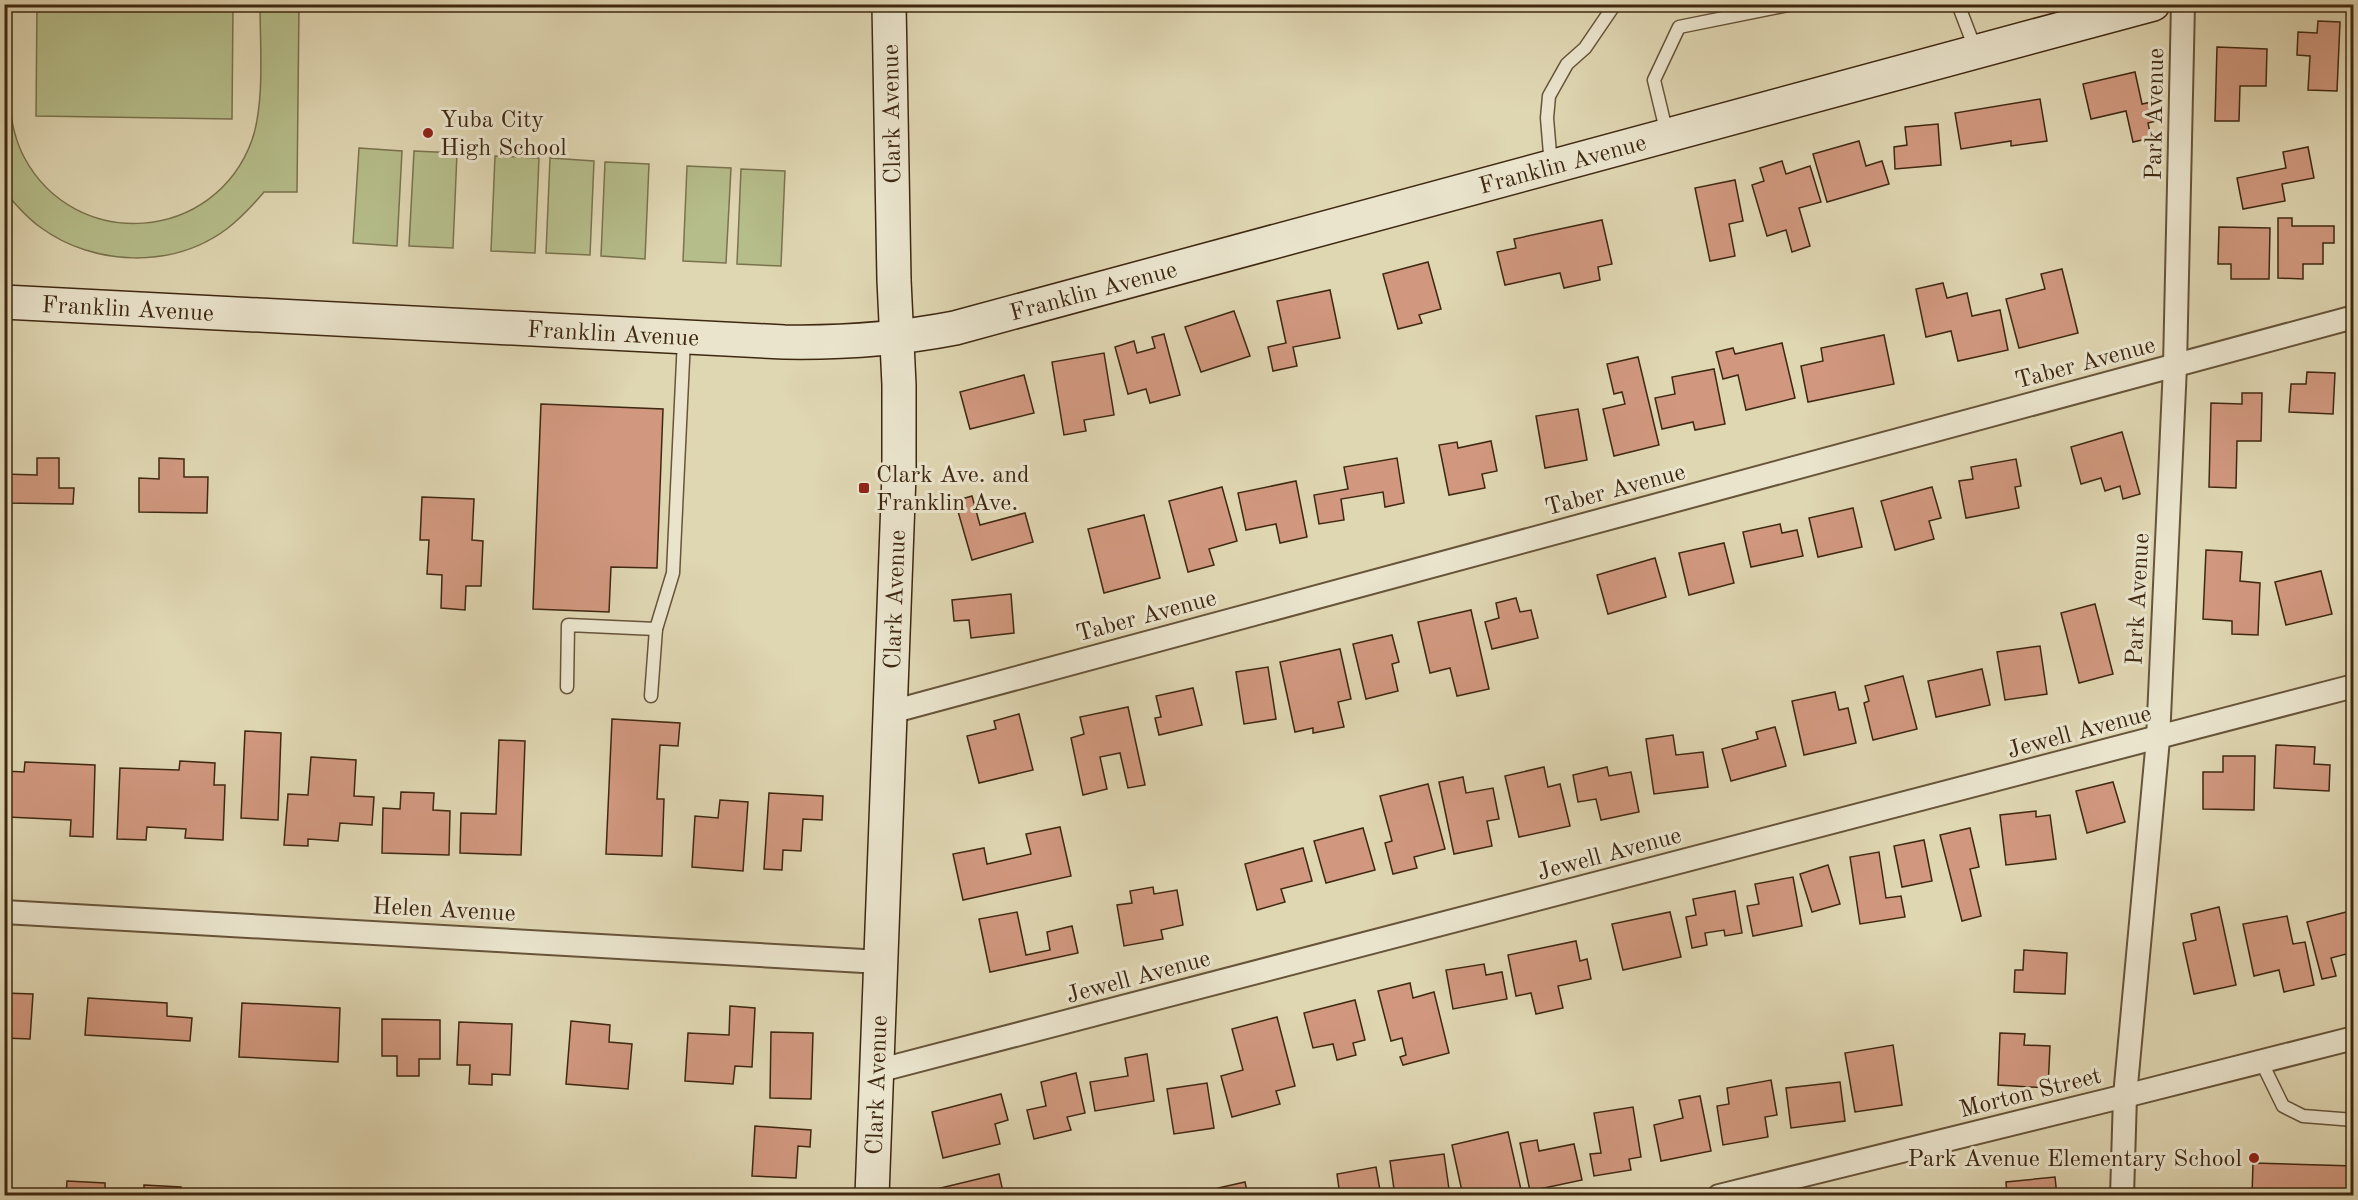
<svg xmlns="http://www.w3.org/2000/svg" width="2358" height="1200" font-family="'Old Standard TT',serif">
  <rect width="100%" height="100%" fill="#dfd6b2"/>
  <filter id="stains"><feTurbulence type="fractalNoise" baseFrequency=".00333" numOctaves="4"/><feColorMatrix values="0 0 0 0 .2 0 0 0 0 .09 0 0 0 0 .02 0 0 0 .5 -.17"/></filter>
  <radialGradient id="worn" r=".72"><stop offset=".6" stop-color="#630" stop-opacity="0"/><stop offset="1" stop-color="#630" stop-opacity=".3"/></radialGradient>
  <g fill="#b5bd8a" stroke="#7a724e" stroke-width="1.5">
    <path d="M4 5H10C10 51 1 114 24 157 75 253 215 243 252 140 265 103 260 44 260 5H299L297 192H264C253 205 242 217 228 228 174 269 94 267 40 227 26 217 15 204 5 192Z"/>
    <path d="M37 5H233L232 119 36 116Z"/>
    <path d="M359 148 402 151 397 246 353 243Z"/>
    <path d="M414 151 457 153 453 248 409 246Z"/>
    <path d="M495 156 539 158 535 253 491 251Z"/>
    <path d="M550 158 594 161 590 255 546 253Z"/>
    <path d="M605 162 649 164 645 259 601 256Z"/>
    <path d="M687 166 731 168 726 263 683 261Z"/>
    <path d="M741 169 785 171 781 266 737 264Z"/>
  </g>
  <g fill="#d1987f" stroke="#3f2811" stroke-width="1.5">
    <path d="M2318 21 2340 22 2337 91 2308 90 2310 56 2297 55 2298 32 2317 33Z"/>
    <path d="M2217 47 2267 49 2266 86H2240L2239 121H2215Z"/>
    <path d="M2135 72 2142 104 2152 102 2156 121 2148 123 2151 138 2133 142 2126 111 2091 119 2083 84Z"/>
    <path d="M2040 99 2047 141 2011 146V141L1961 149 1955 113Z"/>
    <path d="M1938 124 1941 165 1895 169 1894 147 1907 145 1905 127Z"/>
    <path d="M1859 141 1866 166 1882 161 1889 184 1827 202 1813 154Z"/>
    <path d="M2308 147 2314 178 2282 184 2285 201 2243 209 2237 178 2286 168 2283 152Z"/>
    <path d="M1782 161 1786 174 1810 166 1821 202 1799 208 1810 246 1792 252 1786 230 1767 236 1752 185 1764 181 1760 168Z"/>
    <path d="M1735 180 1743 221 1729 224 1735 256 1710 261 1695 188Z"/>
    <path d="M2350 197H2354V221Z"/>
    <path d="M2278 218H2292V226H2334V243H2323V264H2303V279L2278 278Z"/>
    <path d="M1602 220 1612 264 1598 267 1600 280 1564 288 1560 273 1505 285 1497 252 1516 248 1514 239Z"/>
    <path d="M2219 227 2270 228 2269 279H2231V264H2218Z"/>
    <path d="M1428 262 1441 309 1419 315 1422 323 1398 329 1383 274Z"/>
    <path d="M2062 269 2078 333 2019 348 2006 299 2045 289 2041 274Z"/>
    <path d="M1943 283 1947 298 1967 293 1972 316 2000 310 2008 350 1958 361 1951 331 1926 337 1916 289Z"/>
    <path d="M1330 290 1340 338 1293 347 1297 366 1273 371 1268 347 1286 343 1277 301Z"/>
    <path d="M1234 311 1250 356 1201 372 1185 327Z"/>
    <path d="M1164 334 1180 395 1150 403 1146 389 1128 394 1115 347 1134 341 1137 353 1155 348 1152 337Z"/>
    <path d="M1884 335 1894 384 1808 402 1801 366 1823 361 1821 348Z"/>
    <path d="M1782 343 1795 398 1746 410 1738 375 1723 379 1716 352 1733 348 1735 354Z"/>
    <path d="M1104 353 1114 415 1084 420 1086 431 1064 435 1052 362Z"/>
    <path d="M1638 357 1659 445 1614 456 1603 409 1625 404 1622 392 1614 394 1607 364Z"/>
    <path d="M1714 369 1725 424 1695 430 1693 422 1662 429 1655 398 1675 394 1672 377Z"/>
    <path d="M2307 372 2335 373 2333 414 2289 412 2291 384H2306Z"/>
    <path d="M1024 375 1034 413 970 429 960 392Z"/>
    <path d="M2242 393H2262L2261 441H2237L2236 488 2209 487 2211 403 2242 404Z"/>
    <path d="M541 404 663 409 657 568 611 567 609 612 533 609Z"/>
    <path d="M1578 409 1587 460 1545 468 1536 416Z"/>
    <path d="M2122 432 2140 494 2123 499 2120 486 2105 491 2101 478 2081 484 2071 447Z"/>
    <path d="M1491 441 1497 471 1482 474 1485 488 1449 495 1439 445 1457 442 1458 448Z"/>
    <path d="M37 458H59V488H74L73 504 4 503V474L37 475Z"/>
    <path d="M159 458 184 459V477H208L207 513 139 512V478L159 479Z"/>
    <path d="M1397 458 1404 503 1385 507 1383 492 1341 499 1344 520 1319 524 1314 495 1348 489 1344 467Z"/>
    <path d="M2016 459 2021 486 2015 487 2019 508 1966 518 1959 481 1973 479 1971 467Z"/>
    <path d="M1296 481 1307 537 1280 543 1276 524 1246 530 1238 493Z"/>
    <path d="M1222 487 1237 541 1209 549 1214 565 1188 572 1169 501Z"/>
    <path d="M1932 487 1941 518 1929 521 1934 539 1895 550 1881 501Z"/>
    <path d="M972 496 980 525 1025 513 1033 542 972 560 955 501Z"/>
    <path d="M422 497 474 499 472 540 483 541 481 586H466L465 610 441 608 442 575 427 574 429 540H420Z"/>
    <path d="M1853 508 1862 547 1818 557 1809 518Z"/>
    <path d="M1144 515 1160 578 1104 593 1088 529Z"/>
    <path d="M1780 524 1782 533 1797 530 1803 556 1751 567 1743 532Z"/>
    <path d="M1724 543 1734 583 1689 595 1679 553Z"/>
    <path d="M2206 550 2242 552 2240 581 2260 583 2258 635 2232 634V621L2203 619Z"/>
    <path d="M1655 558 1666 597 1608 614 1597 575Z"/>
    <path d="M2321 571 2332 614 2286 625 2275 582Z"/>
    <path d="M1011 594 1014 633 971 638 969 620 954 621 952 600Z"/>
    <path d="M1516 598 1520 612 1531 610 1538 638 1492 649 1485 622 1499 618 1496 603Z"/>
    <path d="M2095 604 2113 674 2079 683 2061 613Z"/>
    <path d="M1471 610 1489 689 1457 696 1450 668 1430 673 1418 622Z"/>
    <path d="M1392 635 1399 662 1392 664 1398 691 1366 699 1353 644Z"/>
    <path d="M2040 646 2047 694 2005 700 1997 652Z"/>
    <path d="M1340 649 1351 699 1338 702 1344 727 1313 733V728L1295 732 1280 662Z"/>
    <path d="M1268 667 1276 719 1244 724 1236 672Z"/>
    <path d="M1982 669 1990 705 1936 717 1928 681Z"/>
    <path d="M1903 676 1917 729 1873 740 1864 703 1869 701 1865 686Z"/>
    <path d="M1193 688 1202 725 1159 735 1155 718 1161 717 1156 696Z"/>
    <path d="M1835 692 1839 710 1848 708 1856 743 1804 755 1792 701Z"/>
    <path d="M1128 707 1145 785 1128 788 1120 753 1100 757 1107 789 1083 795 1071 738 1084 734 1080 717Z"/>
    <path d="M1019 714 1033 770 979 783 967 736 996 729 994 721Z"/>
    <path d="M2354 718V748L2348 719Z"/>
    <path d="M612 719 680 723 678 746 660 745 657 799H664L662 856 606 854Z"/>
    <path d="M1775 727 1786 766 1731 781 1722 749 1758 739 1756 732Z"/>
    <path d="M245 731 281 733 278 820 241 818Z"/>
    <path d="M1673 735 1676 755 1703 752 1708 787 1654 794 1646 739Z"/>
    <path d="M499 740 525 741 521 855 460 853 461 813 496 814Z"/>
    <path d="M2276 745 2315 747 2314 764 2330 765 2329 791 2274 788Z"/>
    <path d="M2223 756H2255L2254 810 2203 809V772H2223Z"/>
    <path d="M311 757 356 760 354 796 374 797 372 825 340 823 338 841 308 839V846L284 845 288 794 308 795Z"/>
    <path d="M180 761 215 763 214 785H225L223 840 185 838 186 829 147 827 146 840 117 839 120 768 179 770Z"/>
    <path d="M25 762 95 765 93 837 70 836 71 820 8 817 7 830H4V771L24 772Z"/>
    <path d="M1544 767 1548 787 1560 784 1570 826 1519 837 1505 776Z"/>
    <path d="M1607 767 1609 776 1631 772 1639 812 1601 820 1596 799 1578 802 1573 775Z"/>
    <path d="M1463 777 1466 793 1493 788 1499 819 1487 821 1492 846 1454 854 1439 782Z"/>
    <path d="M2113 782 2125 822 2087 833 2076 791Z"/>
    <path d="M1428 784 1445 849 1414 857 1417 868 1393 874 1385 843 1392 841 1380 796Z"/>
    <path d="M401 792 434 793 433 810 450 811 449 855 382 853 383 808 400 809Z"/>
    <path d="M769 793 823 796 822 820 803 819 801 851 783 850 782 870 764 869Z"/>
    <path d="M720 800 748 802 743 871 692 867 695 816 718 818Z"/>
    <path d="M2036 811V817L2050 815 2056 859 2006 865 2000 815Z"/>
    <path d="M1060 827 1071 876 963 900 953 854 984 848 987 864 1031 854 1026 834Z"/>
    <path d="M1363 828 1375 870 1326 883 1314 841Z"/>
    <path d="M1970 828 1979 867 1970 869 1981 916 1962 921 1940 835Z"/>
    <path d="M1924 840 1932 881 1902 887 1894 846Z"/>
    <path d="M1303 848 1312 881 1281 889 1285 902 1257 910 1245 864Z"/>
    <path d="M1879 852 1886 898 1901 896 1905 917 1860 924 1850 857Z"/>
    <path d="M1828 865 1840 904 1812 912 1800 874Z"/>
    <path d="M1793 877 1802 926 1753 936 1747 906 1759 904 1755 884Z"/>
    <path d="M1153 887 1154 894 1177 890 1183 925 1161 930 1163 939 1124 946 1117 905 1132 903 1130 891Z"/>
    <path d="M1735 891 1742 933 1725 936 1724 930 1705 933 1707 945 1692 948 1686 917 1696 915 1693 899Z"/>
    <path d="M2219 907 2236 985 2194 994 2183 943 2196 940 2191 914Z"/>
    <path d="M2354 910V952L2331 958 2336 976 2322 979 2307 922Z"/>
    <path d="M1017 912 1026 955 1050 950 1047 932 1072 926 1078 953 990 972 979 919Z"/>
    <path d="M1670 912 1681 957 1623 970 1612 924Z"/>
    <path d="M2287 916 2293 944 2305 942 2314 985 2284 992 2279 970 2254 976 2243 924Z"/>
    <path d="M1576 941 1580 961 1587 959 1591 979 1558 986 1563 1008 1536 1014 1531 993 1516 996 1508 955Z"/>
    <path d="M2024 950 2067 953 2065 994 2014 992 2015 970H2023Z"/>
    <path d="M1484 964 1486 975 1502 972 1507 999 1453 1009 1446 970Z"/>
    <path d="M1410 983 1413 998 1434 992 1449 1053 1403 1065 1400 1057 1406 1055 1402 1038 1391 1041 1378 991Z"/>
    <path d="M4 993 33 994 30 1039 4 1038Z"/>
    <path d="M88 998 167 1003V1016L192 1018 190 1041 85 1035Z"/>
    <path d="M1355 1000 1365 1040 1353 1043 1356 1055 1337 1060 1333 1044 1313 1048 1304 1013Z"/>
    <path d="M242 1003 340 1008 338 1062 239 1057Z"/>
    <path d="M730 1006 755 1008 752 1067 735 1066 733 1084 685 1081 688 1033 729 1035Z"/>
    <path d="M1277 1017 1295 1086 1276 1091 1280 1104 1232 1117 1221 1076 1243 1070 1232 1029Z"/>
    <path d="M382 1019 440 1020V1059H419V1076H397V1056H382Z"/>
    <path d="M571 1021 610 1025 609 1042 632 1044 628 1089 566 1084Z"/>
    <path d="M459 1022 512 1024 510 1075 492 1074V1085L469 1084 470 1065H457Z"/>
    <path d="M771 1032 813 1033 811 1099 770 1098Z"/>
    <path d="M2000 1033 2025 1034 2024 1045 2050 1046 2048 1088 1998 1085Z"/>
    <path d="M1893 1045 1902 1105 1855 1112 1845 1053Z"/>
    <path d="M1147 1054 1154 1101 1095 1111 1090 1082 1128 1076 1125 1058Z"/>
    <path d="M1076 1073 1085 1113 1067 1117 1071 1130 1034 1139 1027 1110 1046 1106 1041 1082Z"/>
    <path d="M1771 1080 1777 1115 1765 1117 1768 1137 1723 1145 1717 1106 1729 1104 1727 1088Z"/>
    <path d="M1840 1082 1845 1121 1791 1128 1786 1088Z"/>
    <path d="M1207 1083 1214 1128 1174 1134 1167 1089Z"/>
    <path d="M1001 1094 1008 1120 995 1124 1000 1144 943 1158 932 1112Z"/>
    <path d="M1700 1096 1711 1151 1661 1161 1654 1125 1683 1118 1679 1100Z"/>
    <path d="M1633 1107 1641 1157 1629 1159 1631 1170 1594 1176 1590 1154 1601 1153 1594 1113Z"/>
    <path d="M755 1126 811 1130 810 1147 798 1146 796 1178 752 1176Z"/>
    <path d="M1508 1132 1522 1194 1463 1196 1452 1145Z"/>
    <path d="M1537 1140 1539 1151 1574 1144 1582 1180 1530 1191 1520 1143Z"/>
    <path d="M1444 1154 1450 1196H1395L1390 1161Z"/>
    <path d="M2253 1163 2354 1166V1196H2252Z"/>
    <path d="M1376 1167 1381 1196H1340L1337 1174Z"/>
    <path d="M999 1174 1004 1196H929L928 1191Z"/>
    <path d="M2055 1177 2057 1196H2007L2006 1182Z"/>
    <path d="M67 1181 105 1183V1196H66Z"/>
    <path d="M1245 1182 1248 1196H1220L1218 1188Z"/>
    <path d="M144 1185 181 1187V1196H144Z"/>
  </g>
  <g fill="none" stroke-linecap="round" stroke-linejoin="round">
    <defs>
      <g id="lane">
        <path d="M1958 4 1976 51"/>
        <path d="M1667 134 1654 80 1679 27 1793 4"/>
        <path d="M1551 166 1547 118 1549 96 1567 64 1585 48 1615 4"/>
        <path d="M567 687 568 625 656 629"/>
        <path d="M651 696 656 629 673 573 684 339"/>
        <path d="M2261 1061 2283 1106 2303 1116 2354 1120"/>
      </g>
      <g id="street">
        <path d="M891 712 2354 317"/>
        <path d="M4 912 881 962"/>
        <path d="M877 1071 2354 686"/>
        <path d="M1719 1196 2125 1096 2354 1038"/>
        <path d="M2122 1196 2125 1096 2158 739 2175 366 2183 4"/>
      </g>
      <g id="secondary">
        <path id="s1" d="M4 302 784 342C842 343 898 339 955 328L2153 4"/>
        <path id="s2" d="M872 1196 899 474V385L894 280 889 4"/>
      </g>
    </defs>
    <use href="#lane" stroke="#675439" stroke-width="15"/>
    <use href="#street" stroke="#675439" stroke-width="26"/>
    <use href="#secondary" stroke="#3f2811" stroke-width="36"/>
    <use href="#lane" stroke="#eae4cd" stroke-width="12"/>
    <use href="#street" stroke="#eae4cd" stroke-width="22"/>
    <use href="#secondary" stroke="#eae4cd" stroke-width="33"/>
  </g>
  <g fill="#8f2418" stroke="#eae4cd" stroke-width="2">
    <circle cx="428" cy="133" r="6"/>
    <rect x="858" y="482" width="12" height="12" rx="3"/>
    <circle cx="2254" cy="1158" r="6"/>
  </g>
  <g text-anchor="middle" stroke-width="6" stroke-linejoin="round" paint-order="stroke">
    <g font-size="24" fill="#3f2811" stroke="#eae4cd">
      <text transform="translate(891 114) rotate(-91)" y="8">Clark Avenue</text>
      <text transform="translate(2154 114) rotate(-89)" y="8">Park Avenue</text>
      <text dy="8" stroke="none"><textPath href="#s1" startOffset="1582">Franklin Avenue</textPath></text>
      <text dy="8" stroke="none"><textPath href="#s1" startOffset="1096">Franklin Avenue</textPath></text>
      <text dy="8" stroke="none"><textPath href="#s1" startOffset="124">Franklin Avenue</textPath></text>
      <text dy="8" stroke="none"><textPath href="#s1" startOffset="610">Franklin Avenue</textPath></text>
      <text transform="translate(2085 362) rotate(-15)" y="8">Taber Avenue</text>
      <text transform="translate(1615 489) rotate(-15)" y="8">Taber Avenue</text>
      <text transform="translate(2137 599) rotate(-87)" y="8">Park Avenue</text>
      <text dy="8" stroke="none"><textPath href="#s2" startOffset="597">Clark Avenue</textPath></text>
      <text transform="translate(1146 615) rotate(-15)" y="8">Taber Avenue</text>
      <text transform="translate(2079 731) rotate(-15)" y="8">Jewell Avenue</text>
      <text transform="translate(1609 853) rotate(-15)" y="8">Jewell Avenue</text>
      <text transform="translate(444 909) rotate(3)" y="8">Helen Avenue</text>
      <text transform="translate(1138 976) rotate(-15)" y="8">Jewell Avenue</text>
      <text dy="8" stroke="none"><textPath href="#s2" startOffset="111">Clark Avenue</textPath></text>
      <text transform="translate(2030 1092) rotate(-14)" y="8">Morton Street</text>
    </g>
    <g font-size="24" fill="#3f2811" stroke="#eae4cd" text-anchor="start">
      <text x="440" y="127">Yuba City<tspan x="440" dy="28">High School</tspan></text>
      <text x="876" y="482">Clark Ave. and<tspan x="876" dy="28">Franklin Ave.</tspan></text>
      <text x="2242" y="1166" text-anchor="end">Park Avenue Elementary School</text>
    </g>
  </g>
  <rect width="2358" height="1200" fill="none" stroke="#dfd6b2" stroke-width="24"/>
  <rect x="6" y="6" width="2346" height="1188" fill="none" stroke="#3f2811" stroke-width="3"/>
  <rect x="12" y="12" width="2334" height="1176" fill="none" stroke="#3f2811" stroke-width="1.5"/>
  <rect width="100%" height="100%" filter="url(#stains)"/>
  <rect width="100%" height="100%" fill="url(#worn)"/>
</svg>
